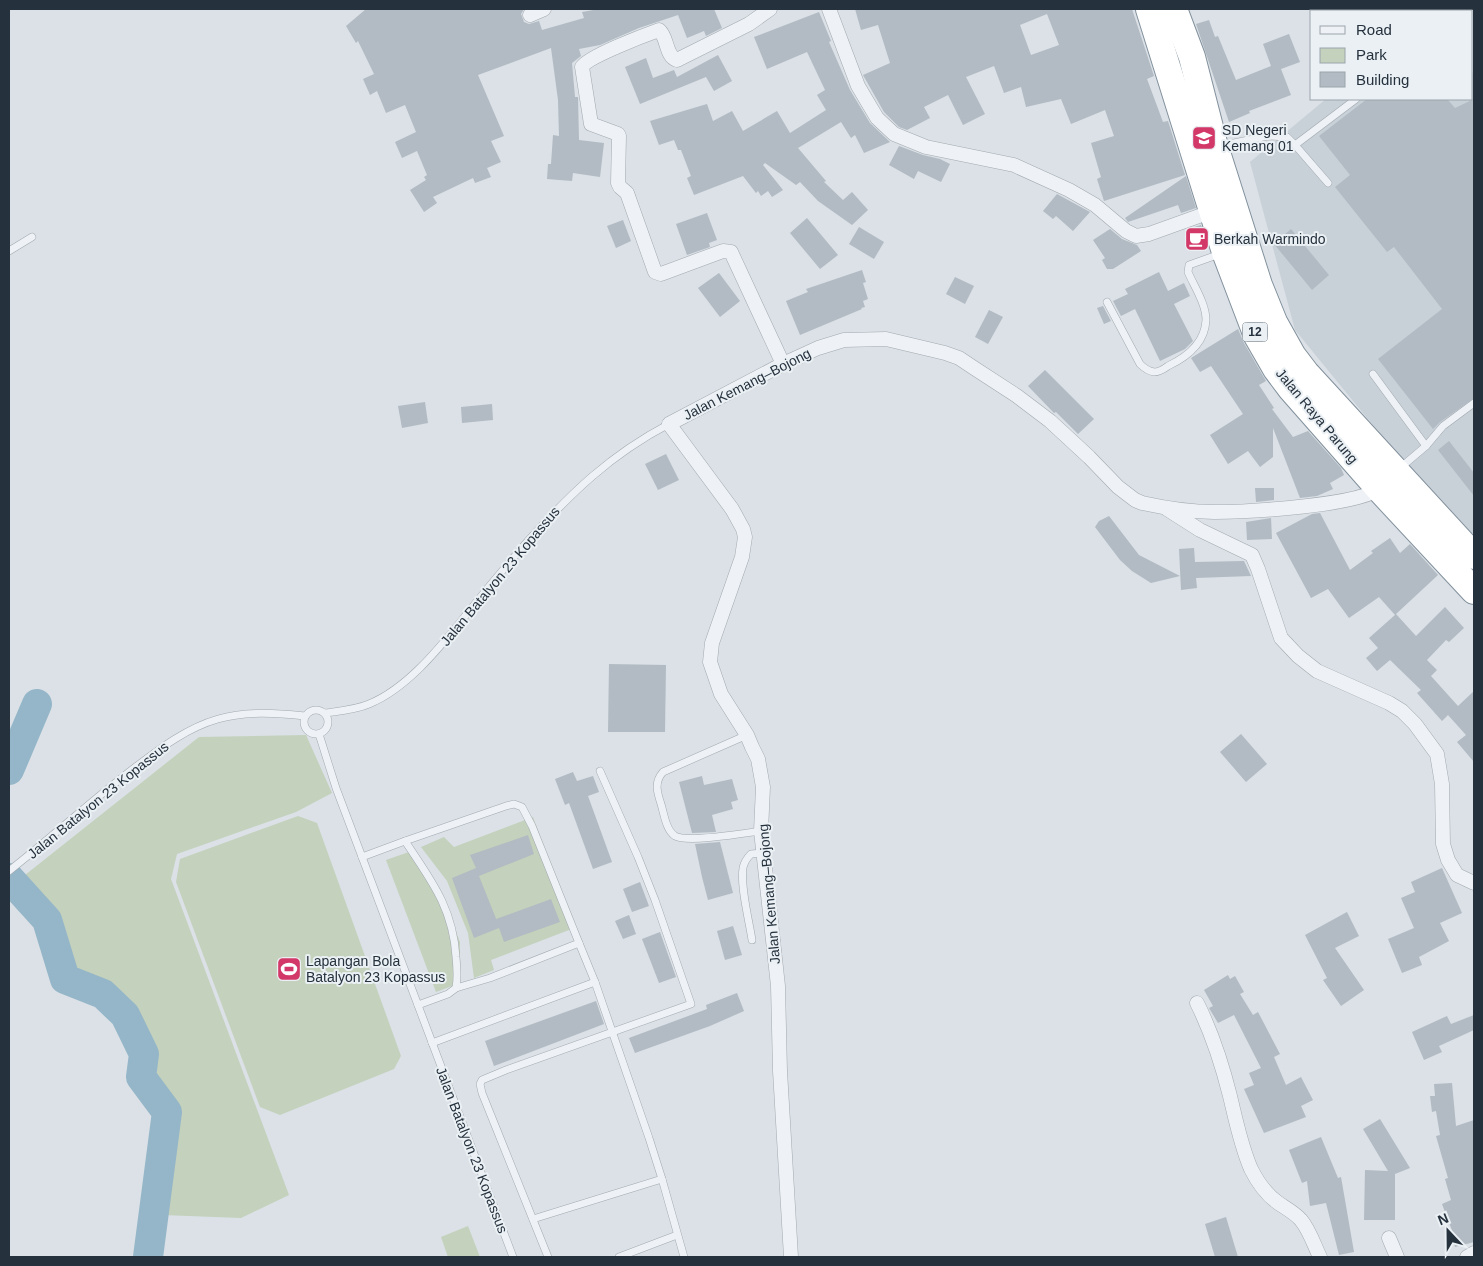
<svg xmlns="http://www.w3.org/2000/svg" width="1483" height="1266" font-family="Arial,sans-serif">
  <rect width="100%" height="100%" fill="#dbe1e6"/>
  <g fill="#c9d1d8">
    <path d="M1342 9H1444L1445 11H1343Z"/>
    <path d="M1472 71 1474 77V532L1466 539 1295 330 1250 162 1326 99H1472Z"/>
  </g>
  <g fill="#c4d1bc">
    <path d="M306 735 332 793 296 812 177 854 171 879 289 1195 241 1218 163 1215 178 1107 151 1072 154 1047 132 1007 111 987 70 975 64 943 52 916 20 879 199 737Z"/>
    <path d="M298 816 317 823 401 1056 394 1069 280 1115 260 1107 176 882 180 859Z"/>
    <path d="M533 817 574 928 491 960 494 970 474 978 468 933 447 881 421 847 444 837 454 847Z"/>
    <path d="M409 852 439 890 460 942V983L436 992 386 860Z"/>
    <path d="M468 1226 480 1257H448L441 1237Z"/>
  </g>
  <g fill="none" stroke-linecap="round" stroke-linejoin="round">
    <g stroke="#94b6c8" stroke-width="30">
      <path d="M9 770 37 704"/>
      <path d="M9 878 47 920 65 979 103 994 125 1015 144 1054 141 1077 167 1112 148 1257"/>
    </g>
  </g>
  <g fill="#b2bbc3" fill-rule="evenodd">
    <path d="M366 9H524L521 14 524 22 529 24 539 21 542 30 584 18 582 12 599 9H714L722 28 706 36 704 31 687 38 678 15 639 28 600 45 579 49 581 56 572 63 575 97H578L579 140 604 143 600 177 573 173 572 181 547 179 548 164H551L553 135 559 136 558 100 551 48 478 75 504 136 491 141 501 162 487 168 491 177 475 183 473 178 433 197 437 203 424 212 410 190 426 180 424 177 427 175 417 151 402 158 395 142 416 132 405 105 386 113 377 91 370 95 363 79 374 74 358 41 356 43 346 26Z"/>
    <path d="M855 9H1132L1154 76 1147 79 1163 122 1168 121 1185 175 1104 201 1097 179 1101 177 1091 143 1114 136 1105 110 1071 124 1061 99 1026 107 1021 87 1004 93 994 66 966 77 985 114 963 125 948 95 924 107 930 118 907 130 899 127 884 112 863 75 890 63 878 25 861 30ZM1047 14 1059 45 1031 55 1020 25Z"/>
    <path d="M819 12 831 41 829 42 850 90 870 123 890 142 864 153 855 135 851 138 841 122 798 148 826 181 824 182 843 200 852 192 868 210 852 225 818 201 800 182 796 185 765 163 763 165 783 190 772 197 768 191 761 196 758 191 756 193 743 176 694 195 687 178 691 176 681 150H678L674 140 659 145 650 121 707 104 713 121 732 111 743 131 777 111 790 133 826 110 817 95 825 90 807 52 767 69 754 37Z"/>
    <path d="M1209 20 1215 37 1218 36 1236 80 1271 66 1263 44 1289 34 1300 62 1281 69 1291 95 1249 111 1250 113 1229 122 1196 24Z"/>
    <path d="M718 55 732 81 714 91 706 77 640 104 625 67 646 58 653 78 674 70 677 77Z"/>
    <path d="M1367 99H1447L1455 108 1474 99V398L1440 422 1433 429 1378 359 1442 309 1394 247 1387 252 1335 187 1350 175 1319 136Z"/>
    <path d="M899 146 923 155 940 159 950 164 941 182 918 171 914 179 889 165Z"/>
    <path d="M1186 176 1196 208 1181 213 1178 205 1128 222 1125 218Z"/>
    <path d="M1057 194 1090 212 1073 231 1056 216 1053 219 1043 211Z"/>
    <path d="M707 213 717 240 709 243 710 247 687 255 676 224Z"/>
    <path d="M807 218 838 255 820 269 790 233Z"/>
    <path d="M623 220 631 241 616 248 607 226Z"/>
    <path d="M1201 225 1207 243 1195 247 1188 229Z"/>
    <path d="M859 227 884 242 874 259 849 244Z"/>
    <path d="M1110 229 1122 239 1137 245 1141 251 1113 269H1107L1102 260 1105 258 1093 240Z"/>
    <path d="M1291 229 1329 275 1312 290 1274 244Z"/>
    <path d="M862 270 866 282 863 283 868 299 863 301 865 307 861 308 862 309 800 335 786 301 808 292 806 289Z"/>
    <path d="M1159 272 1168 291 1184 283 1190 296 1174 304 1193 341 1185 349 1160 361 1135 309 1121 316 1113 301 1128 294 1125 289Z"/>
    <path d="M719 273 740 301 720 317 698 288Z"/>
    <path d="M955 277 974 286 965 304 946 294Z"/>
    <path d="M1103 306 1111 321 1104 324 1097 308Z"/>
    <path d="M989 310 1003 317 988 344 975 337Z"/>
    <path d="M1238 329 1244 343 1266 381 1259 385 1274 408 1272 409 1293 437 1308 431 1341 468 1344 475 1330 483 1333 489 1317 496 1300 498 1273 428V457L1260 467 1248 451 1228 464 1210 435 1243 414 1211 366 1200 372 1191 358Z"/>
    <path d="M1045 370 1094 419 1078 434 1056 412 1054 413 1028 386Z"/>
    <path d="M425 402 428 423 402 428 398 406Z"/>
    <path d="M492 404 493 420 462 423 461 407Z"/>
    <path d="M1449 441 1474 473V496L1438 450Z"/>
    <path d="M666 454 679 480 658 490 645 464Z"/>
    <path d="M1255 488H1274V500L1256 502Z"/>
    <path d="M1320 513 1350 570 1373 553 1371 551 1390 538 1400 553 1410 544 1438 575 1396 614 1416 636 1445 607 1464 628 1449 642 1446 640 1427 660 1437 670 1431 676 1458 706 1474 691V762L1457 742 1466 735 1448 715 1442 721 1417 693 1421 690 1390 660 1377 671 1366 658 1378 648 1369 638 1395 615 1379 597 1349 618 1328 589 1311 598 1276 533 1312 514Z"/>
    <path d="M1109 516 1139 555 1180 576 1151 583 1132 571 1120 560 1095 527 1099 521Z"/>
    <path d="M1271 518 1272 539 1247 540 1246 522Z"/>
    <path d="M1194 548 1195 562 1244 561 1251 576 1196 578 1197 588 1181 590 1179 549Z"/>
    <path d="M609 664 666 665 665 732H608Z"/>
    <path d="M1241 734 1267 764 1246 782 1220 752Z"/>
    <path d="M573 772 577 781 593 776 599 792 588 796 612 862 593 869 569 803 565 805 555 779Z"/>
    <path d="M702 776 704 785 732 779 738 800 731 802 733 809 712 815 716 832 692 833 679 782Z"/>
    <path d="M528 835 534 854 479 876 497 921 496 919 551 899 560 922 504 942 499 928 474 938 452 878 476 868 470 855Z"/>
    <path d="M720 842 733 893 708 900 702 877 695 844Z"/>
    <path d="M1442 868 1462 913 1440 923 1449 941 1419 957 1422 965 1402 973 1388 939 1414 928 1401 898 1415 892 1411 882Z"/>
    <path d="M640 882 649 906 632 912 623 889Z"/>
    <path d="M1347 912 1359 936 1335 948 1364 990 1341 1006 1323 980 1327 978 1305 935Z"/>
    <path d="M629 915 636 934 623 939 615 921Z"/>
    <path d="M733 926 742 955 725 960 717 931Z"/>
    <path d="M660 932 676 977 659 983 642 939Z"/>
    <path d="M1228 975 1230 979 1235 976 1244 992 1240 994 1253 1015 1258 1012 1280 1054 1274 1057 1286 1085 1301 1077 1313 1100 1301 1106 1306 1117 1264 1133 1244 1089 1254 1085 1249 1073 1261 1068 1234 1015 1218 1023 1209 1008 1213 1006 1204 990Z"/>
    <path d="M737 993 744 1011 710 1026 635 1053 629 1038 707 1009 706 1005Z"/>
    <path d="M596 1001 604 1024 494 1066 485 1041Z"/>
    <path d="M1474 1015V1030L1439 1046 1442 1052 1424 1060 1412 1032 1447 1016 1451 1024Z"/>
    <path d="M1452 1083 1456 1126 1474 1120V1242L1455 1247 1451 1233H1453L1442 1204 1451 1200 1445 1179 1448 1178 1436 1136 1440 1135 1436 1111 1432 1112 1430 1096H1435L1434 1084Z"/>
    <path d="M1380 1119 1410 1168 1395 1174V1220H1364L1365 1170 1388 1171 1363 1129Z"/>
    <path d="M1321 1137 1338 1178 1341 1177 1354 1252 1339 1255 1326 1203 1310 1206 1307 1181 1302 1183 1289 1150Z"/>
    <path d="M1226 1217 1238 1257H1215L1205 1224Z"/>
  </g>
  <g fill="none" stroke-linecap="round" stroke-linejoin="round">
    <defs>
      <g id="lane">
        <path d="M1219 143H1234L1268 136 1287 137 1295 145 1328 183"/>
        <path d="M1295 145 1356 99"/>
        <path d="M9 251 32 237"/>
        <path d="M1107 302 1140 364C1144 368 1148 371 1154 372 1159 372 1164 369 1168 366 1187 357 1205 343 1206 320 1206 304 1194 286 1188 272L1189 265 1220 254"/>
        <path d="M1373 374 1426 446"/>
        <path d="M1400 468 1426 446 1443 426 1474 403"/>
        <circle cx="316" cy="722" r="12"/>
        <path d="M325 713C339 711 355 710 369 704 408 688 440 647 466 615 486 590 506 566 527 542 571 493 610 455 669 424"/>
        <path d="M319 734 336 788 513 1257"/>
        <path d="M747 735 663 772C654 782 657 792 661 804 664 814 666 830 675 836 687 843 746 833 761 831"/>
        <path d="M405 841 506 806 514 804 522 807 532 826 579 943 490 978 456 988"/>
        <path d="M362 857 405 841C431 880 453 908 456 957 457 967 458 977 456 988L448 994 418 1005"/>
        <path d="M9 871C51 838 90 802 133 769 158 750 186 728 218 719 246 711 276 713 305 716"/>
        <path d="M752 940C749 920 740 886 743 868 744 862 747 858 751 854L763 853"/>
        <path d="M579 943 595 982 649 1138 662 1179 684 1257"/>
        <path d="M432 1043 595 982"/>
        <path d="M533 1219 662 1179"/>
        <path d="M548 1257 482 1093 480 1084 482 1080 506 1070 691 1004 655 900 638 857 600 771"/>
        <path d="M619 1257 677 1235"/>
      </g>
      <g id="street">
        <path d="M770 9 749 24 677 60C665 56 668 37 659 30 645 35 587 57 582 67L591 124 618 134 619 136 618 183 620 187 627 193 655 272 661 274 723 251 731 252 783 364"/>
        <path d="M829 9 858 86 877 118 894 134 926 147 1014 165 1069 190 1095 205 1126 231 1136 236 1149 234 1213 211"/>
        <path d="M530 15 544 9"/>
        <path d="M1167 509 1200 530 1252 555 1258 569 1281 638 1298 656 1317 671 1389 703 1402 711 1415 724 1437 754 1442 784 1443 844 1448 860 1457 875 1474 883"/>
        <path d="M1197 1003C1212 1033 1222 1064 1230 1096 1236 1121 1241 1146 1251 1169 1257 1181 1266 1194 1277 1202 1285 1208 1294 1212 1301 1220 1310 1231 1314 1245 1320 1257"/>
        <path d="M1389 1238 1397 1257"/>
        <path d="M791 1257 780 1071 778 986 761 831 763 787 758 759 752 747 747 735 721 694 710 662 712 643 742 557 745 537 743 529 732 509 669 424 783 364 818 348 844 340 886 339 945 353 959 358 974 368 1017 396 1050 421 1089 457 1118 487 1135 500 1142 503C1165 508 1191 512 1214 512 1245 512 1364 506 1383 486"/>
        <path d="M1467 1257 1474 1253"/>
      </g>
      <g id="highway">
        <path d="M1149 9 1225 252 1257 336 1276 369 1291 389 1379 489 1474 591"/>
        <path d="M1174 9 1192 57 1214 143 1259 285 1274 322 1293 356 1306 373 1474 556"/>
      </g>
    </defs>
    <use href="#lane" stroke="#a1a9b0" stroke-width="8"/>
    <use href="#street" stroke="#a1a9b0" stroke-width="15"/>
    <use href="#highway" stroke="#82919d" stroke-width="28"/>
    <use href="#lane" stroke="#eef1f5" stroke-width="7"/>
    <use href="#street" stroke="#eef1f5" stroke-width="14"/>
    <use href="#highway" stroke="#fff" stroke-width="26"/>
  </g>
  <defs>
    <symbol id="school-square" viewBox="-11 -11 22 22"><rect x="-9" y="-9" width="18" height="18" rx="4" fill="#d23968" stroke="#eaf0f4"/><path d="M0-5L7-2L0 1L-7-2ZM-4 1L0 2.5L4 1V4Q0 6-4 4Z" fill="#fff"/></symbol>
    <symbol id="cafe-square" viewBox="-11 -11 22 22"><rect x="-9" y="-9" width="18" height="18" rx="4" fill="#d23968" stroke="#eaf0f4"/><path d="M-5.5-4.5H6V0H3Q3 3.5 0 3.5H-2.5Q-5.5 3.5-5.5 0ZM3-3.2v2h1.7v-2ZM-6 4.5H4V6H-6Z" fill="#fff"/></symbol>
    <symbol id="stadium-square" viewBox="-11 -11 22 22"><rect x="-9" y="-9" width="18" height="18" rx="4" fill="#d23968" stroke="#eaf0f4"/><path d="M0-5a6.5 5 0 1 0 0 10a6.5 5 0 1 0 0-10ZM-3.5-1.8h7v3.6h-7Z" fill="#fff"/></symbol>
  </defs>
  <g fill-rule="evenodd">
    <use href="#school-square" x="1190" y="124" width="28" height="28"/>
    <use href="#cafe-square" x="1183" y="225" width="28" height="28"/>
    <use href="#stadium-square" x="275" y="955" width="28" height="28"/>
  </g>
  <g text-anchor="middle" stroke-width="4" stroke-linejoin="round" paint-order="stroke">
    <rect fill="#eaf0f4" stroke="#606a74" stroke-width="1" x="1242.5" y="322.5" width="25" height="19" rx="4"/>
    <g font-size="12" font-weight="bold" fill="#25313d">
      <text x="1255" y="336">12</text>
    </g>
    <g font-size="14" fill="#25313d" stroke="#eaf0f4" text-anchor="start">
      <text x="1222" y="135">SD Negeri<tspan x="1222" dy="16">Kemang 01</tspan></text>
      <text x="1214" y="244">Berkah Warmindo</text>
      <text x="306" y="966">Lapangan Bola<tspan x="306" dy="16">Batalyon 23 Kopassus</tspan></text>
    </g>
    <g font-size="14" fill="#25313d" stroke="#eaf0f4">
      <text transform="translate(747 384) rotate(-27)" y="5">Jalan Kemang–Bojong</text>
      <text transform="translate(1317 416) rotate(50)" y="5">Jalan Raya Parung</text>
      <text transform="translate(500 576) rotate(-50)" y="5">Jalan Batalyon 23 Kopassus</text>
      <text transform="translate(98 800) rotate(-39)" y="5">Jalan Batalyon 23 Kopassus</text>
      <text transform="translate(769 894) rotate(-95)" y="5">Jalan Kemang–Bojong</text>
      <text transform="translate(472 1150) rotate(69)" y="5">Jalan Batalyon 23 Kopassus</text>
    </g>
  </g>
  <rect width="1483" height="1266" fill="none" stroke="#25313d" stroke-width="20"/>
  <rect x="1310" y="10" width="162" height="90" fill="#eaf0f4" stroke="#9ba4ab"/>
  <rect x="1320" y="26" width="25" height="8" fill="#eef1f5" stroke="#9ba4ab"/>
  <text x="1356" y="35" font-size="15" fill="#25313d">Road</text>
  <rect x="1320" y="48" width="25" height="15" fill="#c4d1bc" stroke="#9ba4ab"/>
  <text x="1356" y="60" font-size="15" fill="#25313d">Park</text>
  <rect x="1320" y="72" width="25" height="15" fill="#b2bbc3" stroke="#9ba4ab"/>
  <text x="1356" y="85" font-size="15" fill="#25313d">Building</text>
  <g transform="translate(1448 1231) rotate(338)" stroke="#eaf0f4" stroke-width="4" paint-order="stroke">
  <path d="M0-4L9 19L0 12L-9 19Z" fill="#25313d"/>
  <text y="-8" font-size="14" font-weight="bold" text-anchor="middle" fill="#25313d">N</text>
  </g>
</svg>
